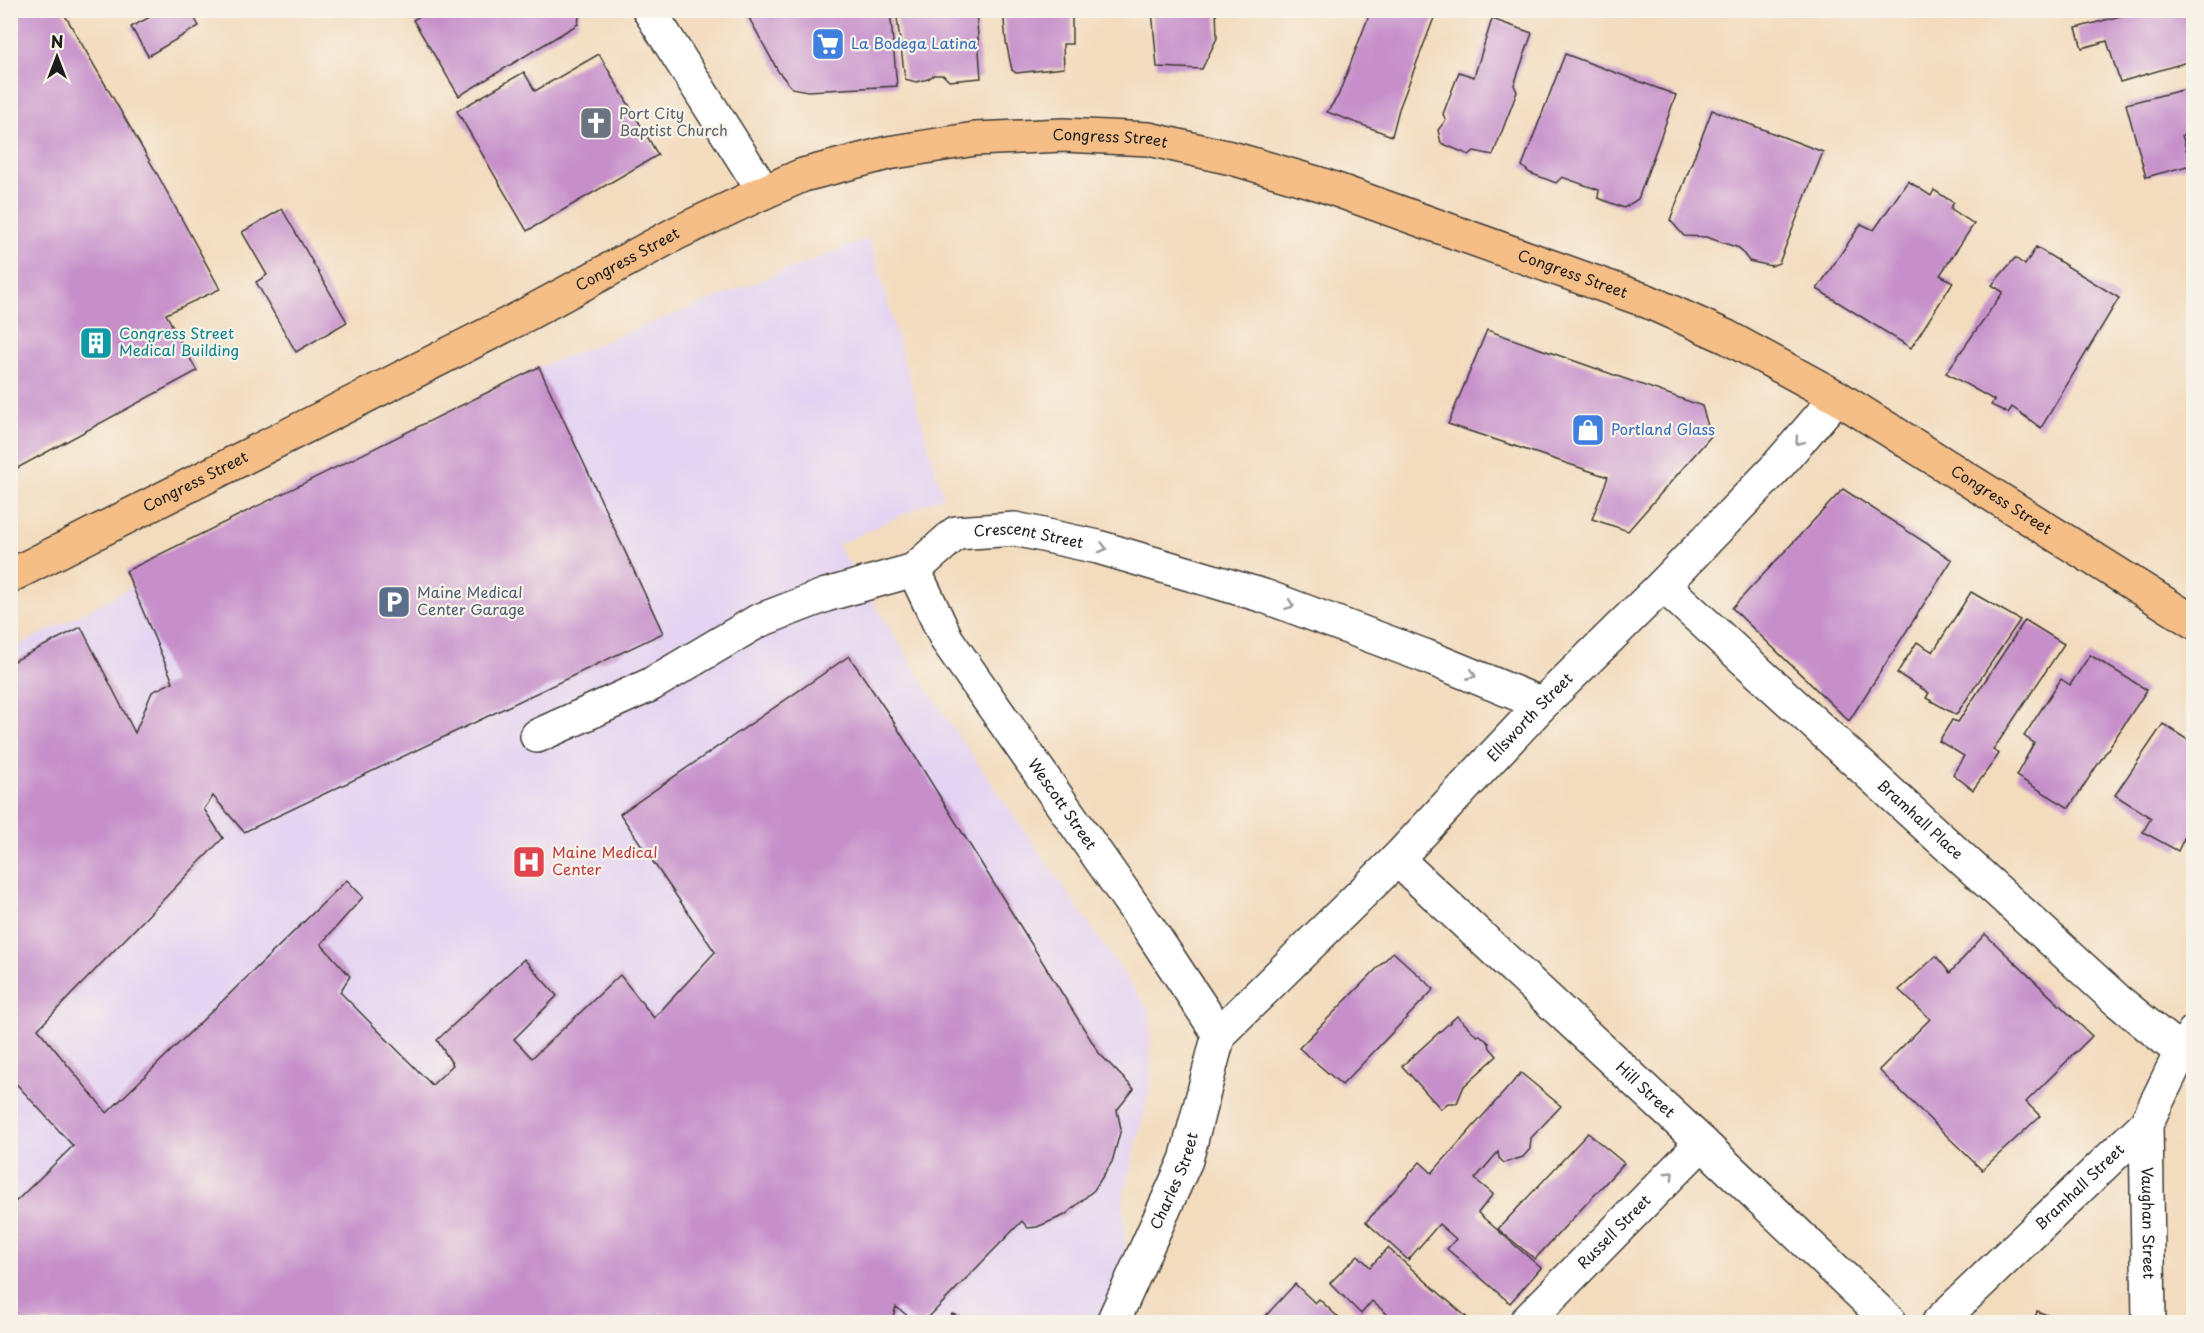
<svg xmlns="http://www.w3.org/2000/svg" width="2204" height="1333" font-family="'Playpen Sans',sans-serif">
  <rect width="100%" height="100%" fill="#f7f3e8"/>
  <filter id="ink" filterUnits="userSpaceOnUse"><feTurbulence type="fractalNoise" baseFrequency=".0167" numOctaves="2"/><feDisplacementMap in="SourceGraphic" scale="12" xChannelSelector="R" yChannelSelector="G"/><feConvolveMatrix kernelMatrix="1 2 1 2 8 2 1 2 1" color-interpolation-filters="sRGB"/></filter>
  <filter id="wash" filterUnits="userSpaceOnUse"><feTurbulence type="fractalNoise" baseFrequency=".008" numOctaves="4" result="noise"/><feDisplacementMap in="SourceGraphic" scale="24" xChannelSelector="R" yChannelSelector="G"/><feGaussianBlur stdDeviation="1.35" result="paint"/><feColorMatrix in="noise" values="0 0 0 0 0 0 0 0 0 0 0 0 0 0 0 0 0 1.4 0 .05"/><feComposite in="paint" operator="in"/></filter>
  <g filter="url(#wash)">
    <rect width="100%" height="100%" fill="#f3dbbe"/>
    <path fill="#e4d3f2" d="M869 238 943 496 837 545 943 713 1150 1012 1151 1086 1123 1198 1125 1226 1123 1322H11V649L85 612 539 367Z"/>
    <g id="blocks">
      <g fill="#c68fca">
        <path d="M10 10H62L155 170 220 289 166 314 197 371 10 472Z"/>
        <path d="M148 10H190L199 26 148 56 131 27 152 16Z"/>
        <path d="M429 10H580L578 24 459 96 413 20Z"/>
        <path d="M756 10H890L897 86 808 91 792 88 778 71 748 16Z"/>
        <path d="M896 10H976L981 78 949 81 943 75H934L928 79 916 82 905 79Z"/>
        <path d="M1003 10H1072V44H1063L1064 68 1016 73 1012 70 1006 42Z"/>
        <path d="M1152 10H1216L1217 38 1202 69 1157 67Z"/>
        <path d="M1371 10H1437L1399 109 1392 136 1327 112 1338 96Z"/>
        <path d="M2142 10H2194V60L2120 82 2107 41 2082 48 2076 28Z"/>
        <path d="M1492 19 1532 33 1514 85 1517 92 1493 155 1474 151 1469 155 1441 143 1438 130 1446 120 1443 114 1459 72 1474 77Z"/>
        <path d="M599 54 658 155 527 231 457 111 524 72 535 91Z"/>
        <path d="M1565 54 1676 95 1638 199 1624 208 1598 198 1599 190 1562 177 1556 183 1530 173 1522 166Z"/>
        <path d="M2194 87V132L2182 135 2191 165 2146 177 2126 104Z"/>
        <path d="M1712 110 1823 152 1779 263 1771 266 1749 261 1739 248 1706 237 1684 236 1670 220Z"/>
        <path d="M1908 181 1931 196 1934 190 1954 203 1950 208 1974 224 1940 275 1953 282 1911 348 1817 289 1861 224 1874 230Z"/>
        <path d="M282 209 347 322 296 352 256 282 267 275 242 232Z"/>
        <path d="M2036 247 2119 298 2041 428 2012 407 2008 413 1991 405 1994 400 1946 373 2003 292 1992 285 2015 258 2025 265Z"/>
        <path d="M1487 330 1702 406 1711 436 1628 531 1592 519 1608 477 1448 424Z"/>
        <path d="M539 367 663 633 244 832 213 796 204 809 223 838 38 1029 107 1113 347 880 363 897 321 944 350 976 340 992 432 1085 453 1065 437 1040 524 959 557 996 514 1039 532 1058 620 975 654 1018 715 952 620 814 849 656 888 713 1099 1053 1134 1089 1117 1110 1121 1129 1112 1162 1094 1190 1065 1215 1037 1227 1028 1228 1022 1221 924 1322H916L896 1307 891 1322H10V1207L73 1146 10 1077V663L81 627 135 733 152 692 173 682 126 571Z"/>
        <path d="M1843 489 1952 560 1849 721 1732 608Z"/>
        <path d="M1971 592 2020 620 1956 715 1926 698 1929 693 1897 673 1917 642 1933 652Z"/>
        <path d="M2025 620 2064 644 1993 750 1999 754 1973 790 1953 774 1964 756 1939 741 1952 720 1958 722Z"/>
        <path d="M2090 655 2147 690 2069 808 2016 776 2034 743 2024 736 2061 679 2070 685Z"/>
        <path d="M2163 724 2194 744V844L2184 838 2178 851 2143 832 2151 818 2115 795Z"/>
        <path d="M1985 934 2092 1036 2026 1102 2040 1116 1982 1170 1879 1070 1930 1019 1899 990 1936 956 1950 973Z"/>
        <path d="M1393 952 1434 989 1342 1085 1299 1048Z"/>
        <path d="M1457 1016 1477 1036 1480 1035 1489 1043 1490 1048 1497 1056 1464 1086 1457 1103H1448L1441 1109 1402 1066Z"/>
        <path d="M1521 1073 1561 1106 1531 1138 1530 1149 1523 1157 1504 1163 1499 1158 1498 1152 1475 1179 1493 1194 1478 1213 1541 1268 1510 1303 1447 1249 1456 1239 1439 1224 1408 1260 1366 1222 1420 1162 1432 1173Z"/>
        <path d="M1588 1133 1624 1163 1535 1259 1498 1229Z"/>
        <path d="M1388 1248 1472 1322H1396L1372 1301 1361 1314 1330 1283 1358 1255 1370 1267Z"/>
        <path d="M1295 1284 1315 1303 1319 1299 1343 1322H1260Z"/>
        <path d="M2037 1311 2064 1322H2034Z"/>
        <path d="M952 1314 974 1322H948Z"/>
      </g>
    </g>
  </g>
  <g filter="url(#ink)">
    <use href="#blocks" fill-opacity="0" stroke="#3c3934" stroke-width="1.5"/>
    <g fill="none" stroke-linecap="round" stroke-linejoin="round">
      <defs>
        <g id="minor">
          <path d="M649 10 764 192"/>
          <path id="s1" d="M914 570 947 640 1152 933 1219 1034"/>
          <path id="s2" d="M1663 585 2117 1000 2181 1052"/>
          <path id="s3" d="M537 736 650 685 758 621 826 595 914 570 956 533 1015 529 1098 547 1264 596 1425 656 1542 704"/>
          <path id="s4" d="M1397 859 1702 1143 1890 1322"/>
          <path id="s5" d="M1219 1034 1397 859 1542 704 1663 585 1774 470 1837 397"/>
          <path id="s6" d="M2146 1124 2149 1322"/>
          <path id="s7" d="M1113 1322 1186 1160 1219 1034"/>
          <path id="s8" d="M1526 1322 1702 1143"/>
          <path id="s9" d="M1939 1322 2146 1124 2181 1052 2194 1032"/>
        </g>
        <g id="primary">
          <path id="s10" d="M10 576 518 319 677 233 764 192 803 175 888 153 975 139 1063 135 1149 139 1235 159 1320 184 1647 301 1727 337 1837 397 2194 622"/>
        </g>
      </defs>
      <use href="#minor" stroke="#3c3934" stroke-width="36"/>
      <use href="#primary" stroke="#3c3934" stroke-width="36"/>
      <use href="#minor" stroke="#fff" stroke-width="33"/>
      <use href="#primary" stroke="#f6be87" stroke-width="33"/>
    </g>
    <defs><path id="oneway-chevron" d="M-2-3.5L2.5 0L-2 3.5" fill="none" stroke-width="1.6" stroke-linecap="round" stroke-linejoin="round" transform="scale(1.5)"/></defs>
    <g stroke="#999">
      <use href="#oneway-chevron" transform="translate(1799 441) rotate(130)"/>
      <use href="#oneway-chevron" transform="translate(1103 548) rotate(15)"/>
      <use href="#oneway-chevron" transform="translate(1290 605) rotate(20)"/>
      <use href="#oneway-chevron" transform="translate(1472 675) rotate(22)"/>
      <use href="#oneway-chevron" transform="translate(1670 1175) rotate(-46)"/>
    </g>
  </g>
  <defs>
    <symbol id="supermarket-square" viewBox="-11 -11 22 22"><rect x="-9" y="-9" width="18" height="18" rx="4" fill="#3f7fe0" stroke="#f7f3e8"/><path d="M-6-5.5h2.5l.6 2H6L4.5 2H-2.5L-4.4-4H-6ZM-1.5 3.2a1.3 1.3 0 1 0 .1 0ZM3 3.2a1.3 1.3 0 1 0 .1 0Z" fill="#fff"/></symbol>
    <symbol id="church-square" viewBox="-11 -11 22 22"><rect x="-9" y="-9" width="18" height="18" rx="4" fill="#6b7280" stroke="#f7f3e8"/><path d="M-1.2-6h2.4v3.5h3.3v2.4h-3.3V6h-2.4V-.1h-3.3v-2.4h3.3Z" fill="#fff"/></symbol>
    <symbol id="building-square" viewBox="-11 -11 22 22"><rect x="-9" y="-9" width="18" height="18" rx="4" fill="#0f9aa8" stroke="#f7f3e8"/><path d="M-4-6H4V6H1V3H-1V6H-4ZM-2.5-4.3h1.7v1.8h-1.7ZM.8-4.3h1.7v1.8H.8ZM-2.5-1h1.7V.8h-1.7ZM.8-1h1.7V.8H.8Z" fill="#fff"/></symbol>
    <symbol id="shop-square" viewBox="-11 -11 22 22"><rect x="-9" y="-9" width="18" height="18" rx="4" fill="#3f7fe0" stroke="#f7f3e8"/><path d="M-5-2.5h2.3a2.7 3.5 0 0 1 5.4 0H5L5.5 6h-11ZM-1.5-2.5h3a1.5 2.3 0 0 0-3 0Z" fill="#fff"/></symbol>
    <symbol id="parking-square" viewBox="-11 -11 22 22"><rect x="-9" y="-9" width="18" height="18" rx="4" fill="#5c6f8a" stroke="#f7f3e8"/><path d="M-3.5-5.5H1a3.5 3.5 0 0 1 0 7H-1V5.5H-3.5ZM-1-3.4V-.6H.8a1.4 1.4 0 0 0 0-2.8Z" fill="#fff"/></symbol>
    <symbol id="hospital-square" viewBox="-11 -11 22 22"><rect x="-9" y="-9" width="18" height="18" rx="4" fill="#e0444e" stroke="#f7f3e8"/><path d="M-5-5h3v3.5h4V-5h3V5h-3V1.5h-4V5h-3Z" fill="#fff"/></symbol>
  </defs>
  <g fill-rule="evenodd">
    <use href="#supermarket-square" x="809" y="25" width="38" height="38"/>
    <use href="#church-square" x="577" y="104" width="38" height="38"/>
    <use href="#building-square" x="77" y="324" width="38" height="38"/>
    <use href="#shop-square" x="1569" y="411" width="38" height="38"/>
    <use href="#parking-square" x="375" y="583" width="38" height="38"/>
    <use href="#hospital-square" x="510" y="843" width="38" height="38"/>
  </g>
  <g text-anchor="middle" stroke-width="4.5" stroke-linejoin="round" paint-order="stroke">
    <g font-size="15" fill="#366cbe" stroke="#f7f3e8" text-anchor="start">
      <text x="851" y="49">La Bodega Latina</text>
      <text x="1611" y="435">Portland Glass</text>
    </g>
    <g font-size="15" fill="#5b616d" stroke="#f7f3e8" text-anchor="start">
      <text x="619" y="119">Port City<tspan x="619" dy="17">Baptist Church</tspan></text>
    </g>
    <g font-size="15" fill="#1c1c1c" stroke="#f7f3e8">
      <text dy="5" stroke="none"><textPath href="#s10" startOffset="1200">Congress Street</textPath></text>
      <text dy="5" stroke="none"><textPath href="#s10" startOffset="694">Congress Street</textPath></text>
      <text dy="5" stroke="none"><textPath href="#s10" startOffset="1684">Congress Street</textPath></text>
      <text dy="5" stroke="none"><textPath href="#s10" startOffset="208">Congress Street</textPath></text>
      <text dy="5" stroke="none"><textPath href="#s10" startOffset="2170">Congress Street</textPath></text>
      <text dy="5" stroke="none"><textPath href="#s3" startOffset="543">Crescent Street</textPath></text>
      <text dy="5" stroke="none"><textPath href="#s5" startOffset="444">Ellsworth Street</textPath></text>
      <text dy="5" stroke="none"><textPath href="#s1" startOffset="278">Wescott Street</textPath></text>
      <text dy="5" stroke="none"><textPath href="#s2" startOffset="348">Bramhall Place</textPath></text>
      <text dy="5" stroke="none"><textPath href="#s4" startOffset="339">Hill Street</textPath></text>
      <text dy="5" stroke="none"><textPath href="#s7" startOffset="154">Charles Street</textPath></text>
      <text dy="5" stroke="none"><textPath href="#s9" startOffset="195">Bramhall Street</textPath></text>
      <text dy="5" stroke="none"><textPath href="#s6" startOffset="99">Vaughan Street</textPath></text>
      <text dy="5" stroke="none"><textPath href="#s8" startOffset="126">Russell Street</textPath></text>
    </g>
    <g font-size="15" fill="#0d838f" stroke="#f7f3e8" text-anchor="start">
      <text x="119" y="339">Congress Street<tspan x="119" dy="17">Medical Building</tspan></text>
    </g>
    <g font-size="15" fill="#4e5e75" stroke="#f7f3e8" text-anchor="start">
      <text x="417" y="598">Maine Medical<tspan x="417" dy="17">Center Garage</tspan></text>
    </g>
    <g font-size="15" fill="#be3a42" stroke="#f7f3e8" text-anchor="start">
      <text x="552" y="858">Maine Medical<tspan x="552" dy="17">Center</tspan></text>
    </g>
  </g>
  <rect width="2204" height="1333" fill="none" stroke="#f7f3e8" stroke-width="36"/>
  <g transform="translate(57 57)" stroke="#f7f3e8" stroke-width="4.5" paint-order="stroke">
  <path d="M0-4.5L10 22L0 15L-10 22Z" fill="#1c1c1c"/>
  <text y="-9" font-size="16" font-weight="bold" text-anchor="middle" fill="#1c1c1c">N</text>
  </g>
</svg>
